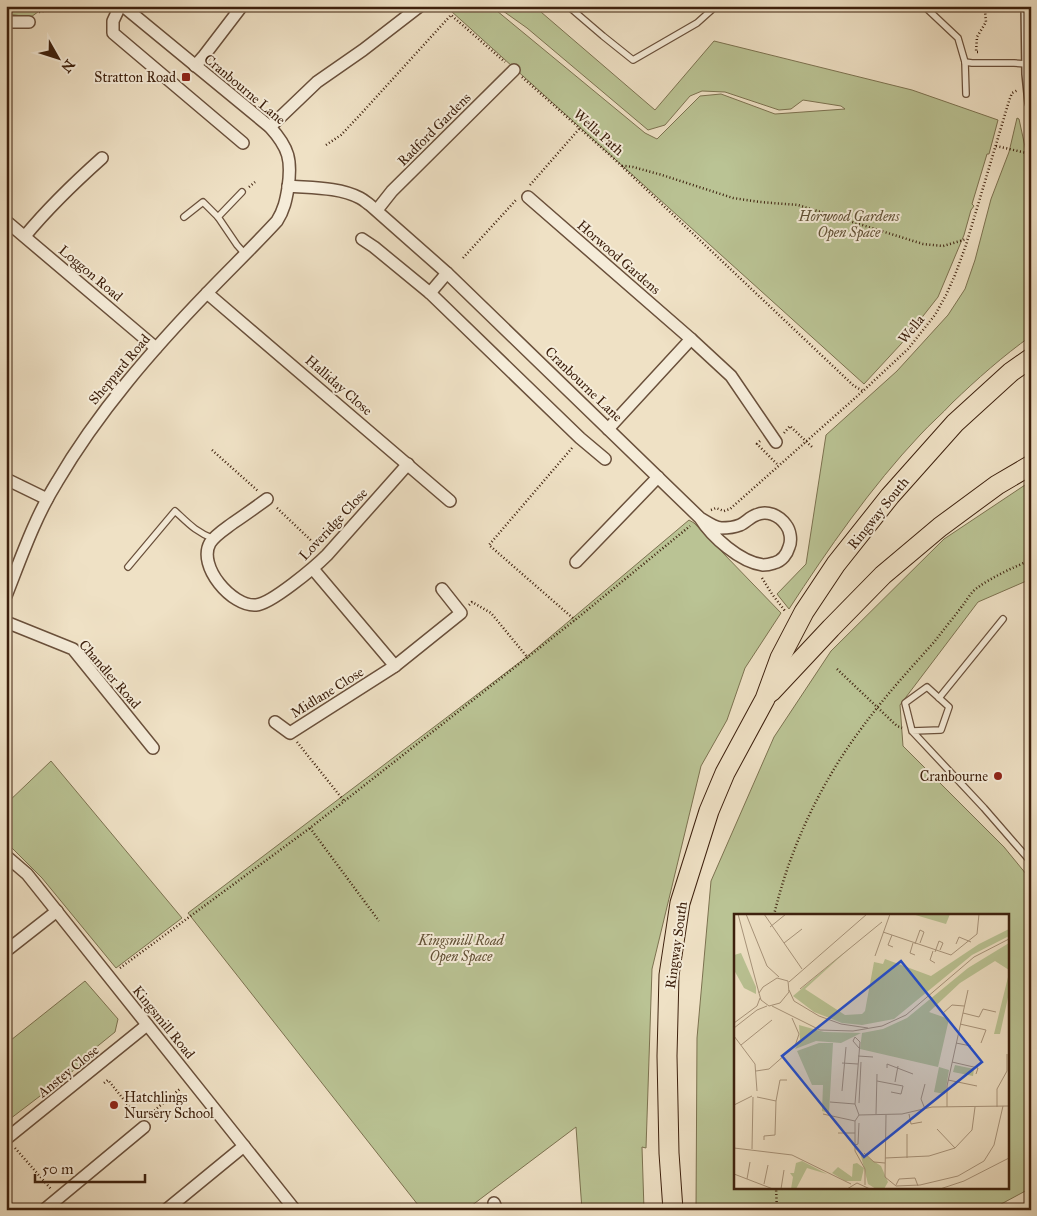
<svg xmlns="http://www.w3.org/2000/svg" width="1037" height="1216" font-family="'IM FELL Great Primer',serif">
  <rect width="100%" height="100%" fill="#efe1c5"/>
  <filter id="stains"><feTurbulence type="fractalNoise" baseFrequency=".004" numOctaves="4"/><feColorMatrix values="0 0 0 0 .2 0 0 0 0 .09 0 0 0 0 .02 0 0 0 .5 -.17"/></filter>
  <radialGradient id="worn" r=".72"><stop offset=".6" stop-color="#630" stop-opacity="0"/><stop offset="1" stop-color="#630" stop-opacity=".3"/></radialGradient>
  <g fill="#bac394" stroke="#7c7250" fill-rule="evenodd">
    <path d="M6 6H46L31 17 6 14Z"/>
    <path d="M455 6H491L645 133 657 139 700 96 721 94 775 114 845 109 841 106 803 100 791 109 779 110 725 92 702 91 690 96 665 125 648 130 527 28 496 6H534L655 110 714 41 912 90 998 120 989 154H987L972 204 974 206 971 210 964 235 938 297 901 344 864 384 451 11Z"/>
    <path d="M1017 118 1019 119 1027 156 1031 164V336C1003 356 977 379 952 403 942 414 930 424 920 435 871 487 828 549 789 609L777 594 806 564 826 435 897 371 948 315 965 289 975 260 991 199 1009 152Z"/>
    <path d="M1031 481V579L978 602 900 705 903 746 1004 847 1031 880V1188L990 1210H696L697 1038 711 881 774 737 831 651 944 539ZM736 915H1008V1187H736Z"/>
    <path d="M689 520 694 523 781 613 745 668 727 720 701 766 652 969 646 1148 642 1147 644 1210H582L576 1127 471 1206 464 1210H422L188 913 524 659Z"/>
    <path d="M51 761 182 918 116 968 42 878 6 842V804Z"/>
    <path d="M85 981 118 1019 115 1032 78 1062 82 1064 6 1122V1044Z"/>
  </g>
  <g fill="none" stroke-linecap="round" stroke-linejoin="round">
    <defs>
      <g id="lane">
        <path d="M568 6 603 36 633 60 697 23 716 6"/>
        <path d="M924 6 958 38 965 62 966 94"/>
        <path d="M965 62 972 63H1014L1027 64"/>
        <path d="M184 217 203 202 218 217 237 245 245 254"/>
        <path d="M218 217 242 192"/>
        <path d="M128 567 175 511C189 524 196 532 214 539"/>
        <path d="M939 698 1003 619"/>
        <path d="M912 731 941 730 949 707 927 687 905 703 912 731 984 808 1031 862"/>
      </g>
      <g id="street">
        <path d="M120 6 113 21V33L243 143"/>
        <path d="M1027 6 1028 74 1031 103"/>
        <path d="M6 22H29"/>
        <path d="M195 66 203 57 242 6"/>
        <path d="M270 127 317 82 363 50 420 6"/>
        <path d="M288 186C311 188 339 187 360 198 364 200 367 203 370 205L447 273 700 518C707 522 713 527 721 528 726 528 735 527 740 525 745 523 750 517 756 515 767 510 779 515 786 525 790 530 792 540 789 547 787 554 782 561 774 563 771 564 767 565 763 565 740 562 712 537 700 518"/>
        <path d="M528 197 691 339 731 376 776 442"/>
        <path d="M377 210 392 191 514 70"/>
        <path d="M6 221 156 348"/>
        <path d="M25 236C49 207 74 183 102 158"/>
        <path d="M362 239 374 247 430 293 580 438 605 459"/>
        <path d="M207 293 450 501"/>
        <path d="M430 293 447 273"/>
        <path d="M608 429 691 339"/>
        <path d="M6 479 47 499"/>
        <path d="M267 499C256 507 245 515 233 523 225 529 215 535 210 543 197 566 232 607 256 605 271 604 315 567 327 555L408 464"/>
        <path d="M576 562 658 477"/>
        <path d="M313 569 395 666"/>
        <path d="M6 596C21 558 35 517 57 482 98 412 152 350 208 292 231 268 255 245 277 221 284 210 286 200 288 188 292 160 289 148 270 127L123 6"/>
        <path d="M6 622 73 649 153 748"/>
        <path d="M275 722 290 733 395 666 461 613 442 589"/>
        <path d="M6 856 27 874 295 1210"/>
        <path d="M6 951 57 911"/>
        <path d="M6 1139 147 1025"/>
        <path d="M494 1203 497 1210"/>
        <path d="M44 1210 144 1127"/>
        <path d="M166 1210 244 1146"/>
      </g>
      <g id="primary">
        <path d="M771 692 831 628 883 575 940 527 997 485 1031 465"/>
        <path d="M673 1210 669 1153 667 1056 669 975 680 903 709 811 725 773 765 699 780 658 804 612 836 564 890 496 955 423 1011 372 1031 358"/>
      </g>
    </defs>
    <use href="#lane" stroke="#6a503b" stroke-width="8"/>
    <use href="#street" stroke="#6a503b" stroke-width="14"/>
    <use href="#primary" stroke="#3d200d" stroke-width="21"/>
    <g stroke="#3d200d" stroke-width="2.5" stroke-dasharray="1 2.5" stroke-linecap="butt">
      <path d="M39 12 64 6"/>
      <path d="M978 52H976L977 37 986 22 985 11"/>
      <path d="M522 77 612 157 854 386 863 391"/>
      <path d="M326 145 341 135 359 116 451 15 505 62"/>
      <path d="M996 146 1031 154"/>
      <path d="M622 166H625L633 167 662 175 733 198 760 202 798 205 923 244 943 246 967 239"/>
      <path d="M530 185 580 128"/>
      <path d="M249 187 255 182"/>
      <path d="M463 258 516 200"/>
      <path d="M784 433 790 426 812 447"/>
      <path d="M760 441 757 444 778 465"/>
      <path d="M572 448 489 545 575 620"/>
      <path d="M212 450 258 491"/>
      <path d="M277 508 318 547"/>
      <path d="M711 510 716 508 724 511 730 509 863 391 908 349 935 315 946 295 955 275 966 245 1009 101 1012 93 1018 90"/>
      <path d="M762 578 772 594 785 611"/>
      <path d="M469 605 472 602 491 613 528 658"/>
      <path d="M837 669 897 726 902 728"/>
      <path d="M297 742 344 801"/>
      <path d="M310 828 379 921"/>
      <path d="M774 915C790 847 822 780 864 725 885 696 911 668 935 641 944 629 954 617 963 605 967 600 971 592 977 588 992 577 1014 567 1031 560"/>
      <path d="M120 968 310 828 575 620 690 526"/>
      <path d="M104 1083 108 1080 137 1116"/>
      <path d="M149 1115 181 1088"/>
      <path d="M15 1148 51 1189"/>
      <path d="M776 1187 777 1210"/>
    </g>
    <use href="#lane" stroke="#f5ecd9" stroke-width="5.5"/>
    <use href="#street" stroke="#f5ecd9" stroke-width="11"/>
    <use href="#primary" stroke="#efe1c5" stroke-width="19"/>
  </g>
  <g fill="#8f2418" stroke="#f5ecd9" stroke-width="2">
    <rect x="181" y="72" width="10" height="10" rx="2.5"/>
    <circle cx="998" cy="776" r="5"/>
    <circle cx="114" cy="1105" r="5"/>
  </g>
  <g text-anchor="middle" stroke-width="4" stroke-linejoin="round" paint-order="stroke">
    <g font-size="14" fill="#3d200d" stroke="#f5ecd9" text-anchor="end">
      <text x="176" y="82">Stratton Road</text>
      <text x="988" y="781">Cranbourne</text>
      <text x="124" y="1102" text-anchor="start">Hatchlings<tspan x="124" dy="16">Nursery School</tspan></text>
    </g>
    <g font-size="14" fill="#3d200d" stroke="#f5ecd9">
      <text transform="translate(245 89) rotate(40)" y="5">Cranbourne Lane</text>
      <text transform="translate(434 129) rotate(-45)" y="5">Radford Gardens</text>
      <text transform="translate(599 132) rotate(42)" y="5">Wella Path</text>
      <text transform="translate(619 257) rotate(41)" y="5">Horwood Gardens</text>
      <text transform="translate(91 273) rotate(40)" y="5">Loggon Road</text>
      <text transform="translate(911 329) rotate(-51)" y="5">Wella</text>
      <text transform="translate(119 369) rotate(-50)" y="5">Sheppard Road</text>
      <text transform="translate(584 384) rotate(44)" y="5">Cranbourne Lane</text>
      <text transform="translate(339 385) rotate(41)" y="5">Halliday Close</text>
      <text transform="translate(878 513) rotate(-51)" y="5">Ringway South</text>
      <text transform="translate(333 524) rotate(-47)" y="5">Loveridge Close</text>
      <text transform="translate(110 674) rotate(49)" y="5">Chandler Road</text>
      <text transform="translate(327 692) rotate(-32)" y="5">Midlane Close</text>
      <text transform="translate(676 945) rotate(-82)" y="5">Ringway South</text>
      <text transform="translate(164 1022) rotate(51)" y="5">Kingsmill Road</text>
      <text transform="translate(68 1071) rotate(-39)" y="5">Anstey Close</text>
    </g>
    <g font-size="14" font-style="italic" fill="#625136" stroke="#f5ecd9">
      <text x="849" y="221">Horwood Gardens<tspan x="849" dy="16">Open Space</tspan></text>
      <text x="461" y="945">Kingsmill Road<tspan x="461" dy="16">Open Space</tspan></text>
    </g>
  </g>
  <g transform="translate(734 914)">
    <rect width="275" height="275" fill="#efe1c5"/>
    <path d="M178 0H216L212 10ZM275 15V22L238 41 160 105 128 111 108 109 80 98 59 82 117 33 71 75 111 101 128 100 131 97 140 48 149 50 151 45 197 62 245 30ZM275 29V56L261 47 226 69 195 98 215 105 204 153 126 135 128 119 149 115 173 104 234 54ZM7 39 22 73V80L10 74 0 56V41ZM275 59V79L266 120H260ZM65 111 90 118 127 119 107 129 82 127 61 135 66 126ZM85 129H99L95 199 88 197 89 171H78L63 137ZM221 151 240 155 239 162 219 158ZM205 153 215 156 211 180 200 178ZM126 238 147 252 154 268 150 275H142L134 270ZM68 247 93 260 73 254 62 275H57L59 263 56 259H60L62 249ZM123 249 130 254 127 267H111L98 259 104 253 118 263 119 250Z" fill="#bac394"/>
    <path fill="none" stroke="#a8947b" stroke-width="1" d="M4 0 25 79M12 0 33 52 45 63M30 0 68 55M36 13 52 0M149 18 217 41 243 20 245 0M158 21 154 31 159 33M50 29 68 15M179 29 176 39 181 41M181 30 186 16 190 18 186 29M222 30 225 23 237 28M199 37 196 46 201 49M201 38 205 27 209 29 206 36M141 42 156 0M43 64 54 67 55 78 46 89 35 92 27 86 25 79 29 73ZM55 68 133 0M66 75 148 8M55 76 60 87 85 102 107 110 134 114M38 92 86 116 119 117 148 112 172 101 240 43 275 25M229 99 245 103 249 95 262 98M208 100 218 91 230 92M0 109 23 92 26 84M226 110 252 116 247 129M0 114 23 96 33 92M0 122 21 150 23 177M222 129 237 132M7 131 38 106M125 134 119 127 121 123 126 128 121 190 125 201M124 142 139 143M218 148 244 154 242 160M108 149 124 150M153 154V150L179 160M22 157 35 155 61 132 65 120 58 104M214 166 243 172M143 167 169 172 167 180 157 178M161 168 164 152M108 177 112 133M23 183 42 187M96 188 121 190M125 189 127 148M0 191 18 182M213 193V172L234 76M263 193V175L273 157V140M191 195 187 185 191 170M89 200 121 207M142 200 143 160M175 200 177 210 188 208M125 201 168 200 198 193 275 192M125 201 121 207V237L131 255V271M152 201 151 263 162 272 186 271 224 262 250 247 260 231 269 192M203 215 221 234M104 219H121M30 226V222L41 221 42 187 46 166H53M121 231 124 230 125 209M0 234 58 241 117 270M18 235 19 183M130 239 140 248 151 249M151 244 195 242 221 234 238 216 241 193M173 244V220M0 260 39 275M13 265 16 248M30 270 34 251M162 271 165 265 181 264 184 272M47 275 50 256M113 275 123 269 136 275M206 275 230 267 275 244"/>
    <path fill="#1d4ed8" fill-opacity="0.15" stroke="#1d4ed8" stroke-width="2.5" d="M167 47 248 148 130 243 48 142Z"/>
    <rect width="275" height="275" fill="none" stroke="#3d200d" stroke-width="2.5"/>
  </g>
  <rect width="1037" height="1216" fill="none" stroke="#efe1c5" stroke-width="25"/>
  <rect x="8" y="8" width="1022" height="1201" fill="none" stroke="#3d200d" stroke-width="2.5"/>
  <rect x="12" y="12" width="1012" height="1191" fill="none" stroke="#3d200d"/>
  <g transform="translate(58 58) rotate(129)" stroke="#f5ecd9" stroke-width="4" paint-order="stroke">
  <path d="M0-4L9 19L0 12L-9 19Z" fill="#3d200d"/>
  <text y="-8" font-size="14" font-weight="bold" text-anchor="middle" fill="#3d200d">N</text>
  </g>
  <path d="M35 1174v8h110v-8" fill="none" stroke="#3d200d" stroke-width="2.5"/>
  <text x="42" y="1174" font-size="15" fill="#3d200d" stroke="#f5ecd9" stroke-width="4" paint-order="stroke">50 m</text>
  <rect width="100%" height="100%" filter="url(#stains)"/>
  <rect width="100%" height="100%" fill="url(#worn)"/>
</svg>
